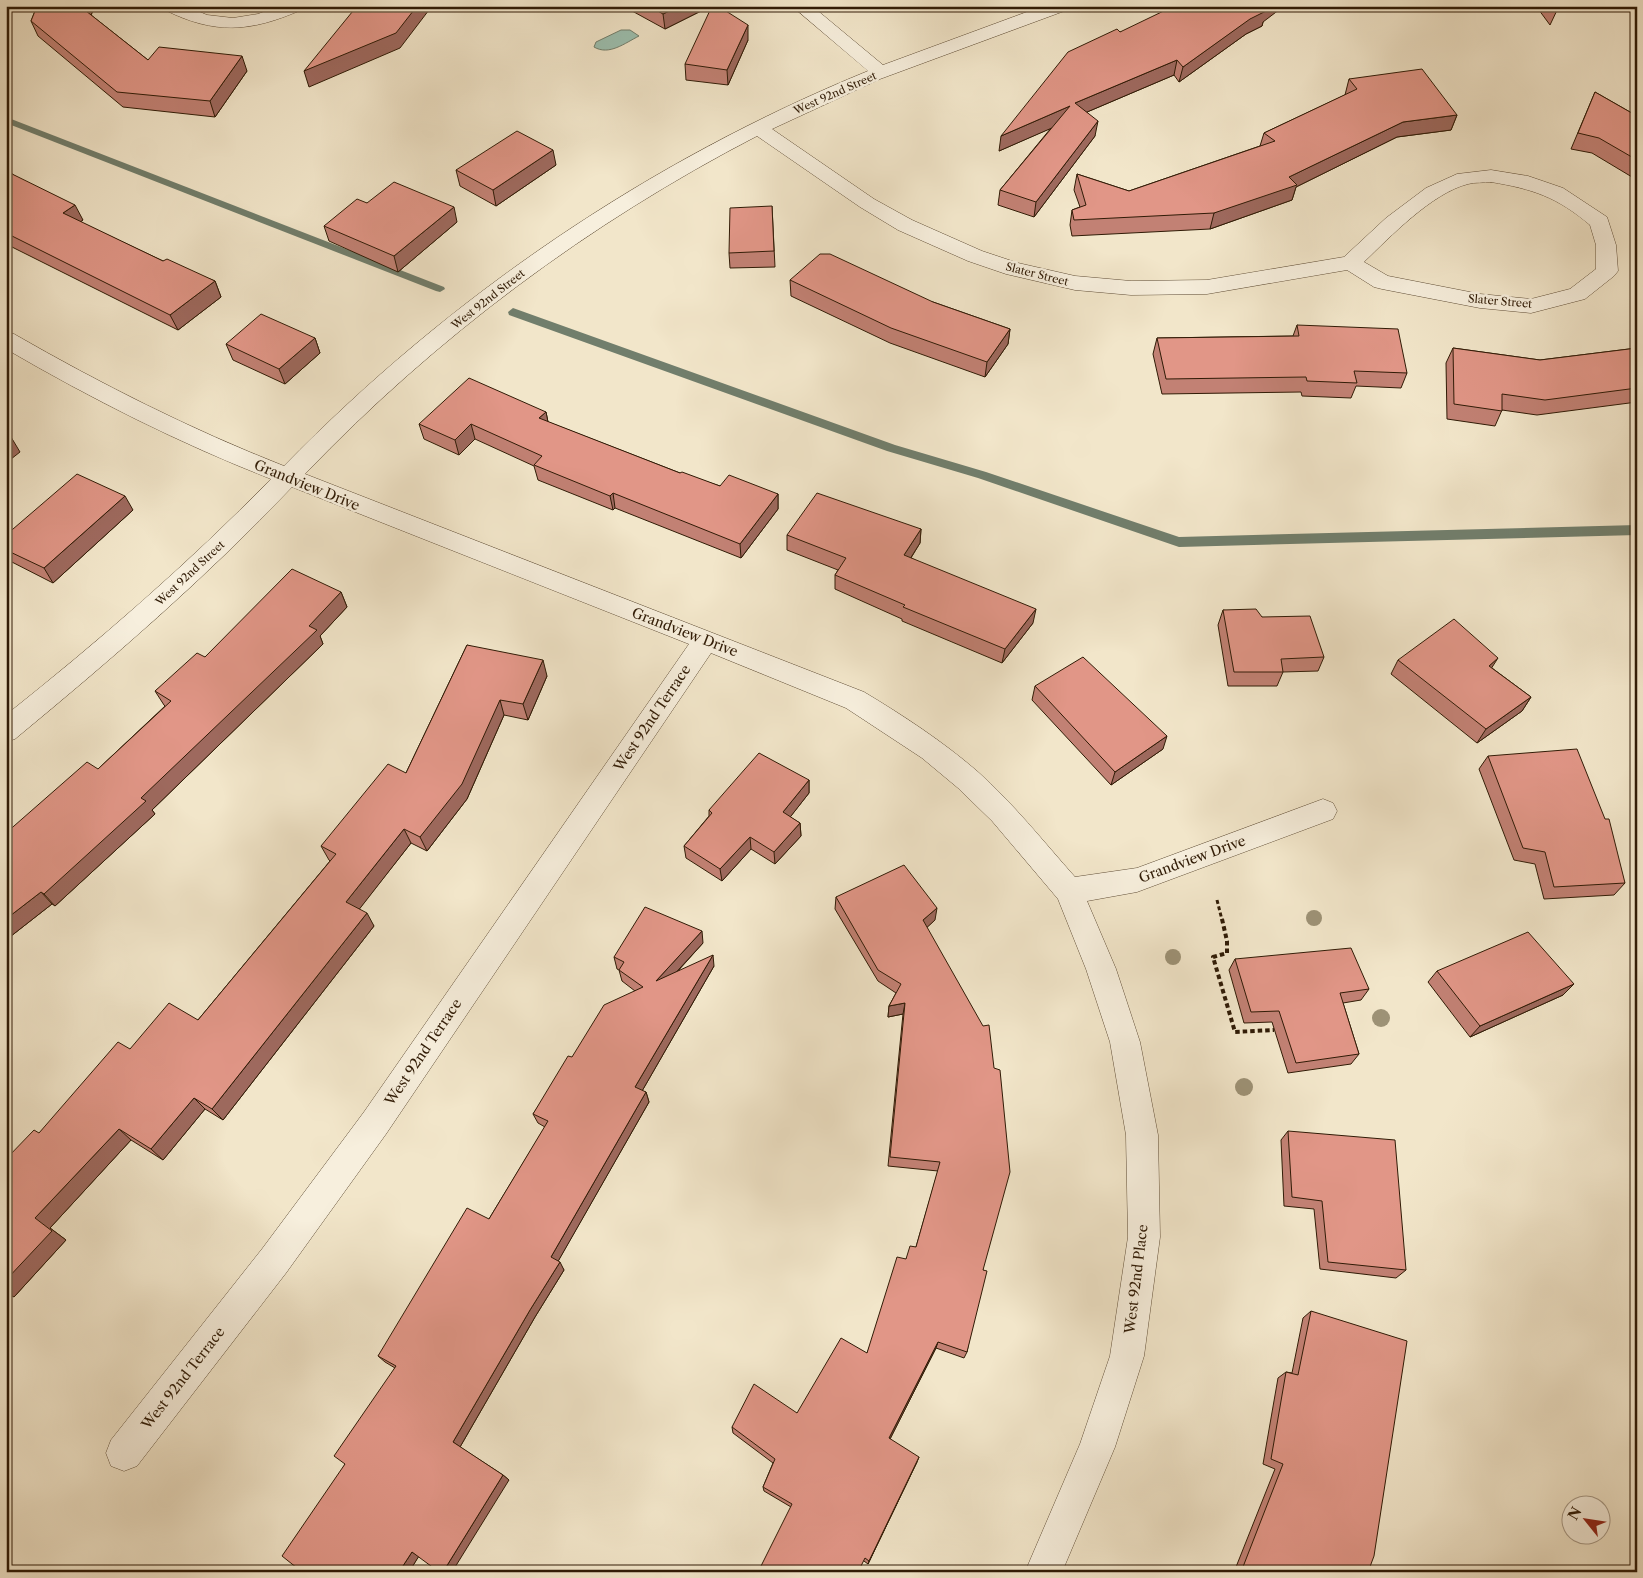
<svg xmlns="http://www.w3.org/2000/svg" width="1643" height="1578" font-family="'Libre Caslon Text',serif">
  <rect width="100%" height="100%" fill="#f2e6ca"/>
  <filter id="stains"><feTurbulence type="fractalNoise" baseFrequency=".004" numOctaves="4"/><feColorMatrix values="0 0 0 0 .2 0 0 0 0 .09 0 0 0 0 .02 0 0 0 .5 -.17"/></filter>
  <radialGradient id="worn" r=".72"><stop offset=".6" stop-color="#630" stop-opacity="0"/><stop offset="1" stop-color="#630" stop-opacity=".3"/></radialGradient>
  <path fill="#9cc0b0" stroke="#717e6c" d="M621 30H630L639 36C625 43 609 56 594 47L596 42Z"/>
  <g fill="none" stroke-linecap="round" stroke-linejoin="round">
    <g fill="#717e6c" fill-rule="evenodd">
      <path d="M6 117 444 287 445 289 440 292 436 291 6 123Z"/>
      <path d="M513 308 895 445 986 472 1179 537 1637 525V535L1179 547 978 478 887 451 509 315 508 312Z"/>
    </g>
    <defs>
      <g id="street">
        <path d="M162 6H186L207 15 233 18 258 14 279 6H304L301 10C251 32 215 35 165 10Z"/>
        <path d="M792 6H812L883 65 1043 6H1070L1067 10 880 79 772 129 874 199 912 220 982 251 1018 263 1075 276 1131 281 1207 280 1344 257 1386 218 1426 188 1457 174 1491 170 1528 176 1563 188 1607 217 1616 245 1618 271 1614 276 1585 299 1531 313 1480 308 1382 289 1374 287 1347 270 1207 294 1131 295 1075 290 1006 274 968 261 898 230 860 207 757 136C589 223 436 337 305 474L864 692C904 716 942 741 977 771 1013 803 1043 841 1075 877L1137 868 1323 799 1333 803 1337 811 1333 819 1137 892 1087 901 1116 969 1140 1042 1158 1135 1160 1237 1144 1356 1115 1447 1062 1572H1025L1080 1444 1110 1356 1128 1237 1126 1135 1110 1042 1086 969 1058 899 992 821 958 788 922 758 846 708 711 653 386 1134 286 1273 137 1466 124 1471 111 1466 106 1453 111 1440 262 1249 364 1112 689 644 292 487C206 578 112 659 15 739L6 742V715C99 641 188 564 271 479 179 443 92 399 6 349V332L14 334C101 384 190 429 284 466 450 296 648 161 868 71ZM1491 182C1533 189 1557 197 1590 225L1596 245V269L1570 289 1531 299 1480 294 1388 276 1364 262C1390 237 1432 193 1468 184 1475 182 1484 183 1491 182Z"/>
      </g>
    </defs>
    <use href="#street" stroke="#604e37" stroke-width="1"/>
    <path stroke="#301b06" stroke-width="3" stroke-dasharray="4 2.5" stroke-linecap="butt" d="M1217 900 1222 920"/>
    <path stroke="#301b06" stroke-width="4" stroke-dasharray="4.5 3" stroke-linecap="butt" d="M1222 919 1227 941V953L1213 957 1235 1032 1274 1030"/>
    <use href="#street" fill="#f7efdd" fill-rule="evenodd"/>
  </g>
  <g fill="#9d9276">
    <circle cx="1314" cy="918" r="8"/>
    <circle cx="1173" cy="957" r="8"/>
    <circle cx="1381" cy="1018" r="9"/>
    <circle cx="1244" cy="1087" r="9"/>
  </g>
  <g fill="#c28174" stroke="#301b06">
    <path d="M37 6H95L91 15 148 60 247 71 215 117 123 107 38 36 31 21Z"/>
    <path d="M623 6H701V11L665 29Z"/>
    <path d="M906 6H924L914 11Z"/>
    <path d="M1536 6H1559L1550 25Z"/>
    <path d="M1263 22 1262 26 1246 34 1179 82 1174 75 1087 112 1095 136 1034 217 998 205 1000 190 1051 128 999 151 1120 32Z"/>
    <path d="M748 40 728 85 686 80 685 64Z"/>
    <path d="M1349 79 1457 115 1451 130 1397 137 1296 187 1292 200 1210 229 1072 236 1070 225 1072 210 1080 207 1074 190 1077 174 1129 191 1260 146 1264 133 1345 95Z"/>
    <path d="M1595 92 1637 116V180L1592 153 1571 149Z"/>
    <path d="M6 164 12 174 83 220 80 222 163 261 215 281 221 297 178 330 6 244Z"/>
    <path d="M556 165 496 206 460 186 456 170Z"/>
    <path d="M367 203 457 222 398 272 329 241 324 226Z"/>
    <path d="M772 206 775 267 730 268 729 253Z"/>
    <path d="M790 280 933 302 1010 329 1008 344 985 377 890 343 791 296Z"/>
    <path d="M1297 325 1407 373 1401 388 1356 386 1351 398 1302 396 1301 392 1162 394 1153 354 1157 338 1293 336Z"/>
    <path d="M315 338 320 353 285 384 233 360 226 344Z"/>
    <path d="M1453 348 1540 360 1637 348V402L1537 415 1502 410 1495 426 1447 419 1446 363Z"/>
    <path d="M546 412 548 422 680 473 720 486 778 494V509L741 558 615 508 613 510 538 480 534 466 475 439 459 455 424 439 419 424Z"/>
    <path d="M133 510 53 583 6 559V535Z"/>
    <path d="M921 529 920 543 911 558 1033 623 1002 663 902 621V619L835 589V575L838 570 787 550V535Z"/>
    <path d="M341 592 347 607 320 636 323 644 152 810 155 814 55 906 52 904 6 940 98 769 165 706 164 705 155 691 205 657Z"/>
    <path d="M1223 610 1262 617 1324 657 1318 671 1283 672 1277 686H1228L1218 625Z"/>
    <path d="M467 645 547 676 528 720 504 715 467 799 427 851 411 843 359 909 374 926 223 1120 205 1109 163 1160 131 1140 50 1228 66 1240 14 1297 39 1133 130 1049 198 1020 330 861 329 860 321 846 406 773Z"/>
    <path d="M1398 660 1492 668 1531 697 1522 711 1477 743 1391 674Z"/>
    <path d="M1035 686 1163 749 1111 785 1032 700Z"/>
    <path d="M1488 756 1625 883 1614 895 1544 899 1535 864 1514 860 1479 769Z"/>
    <path d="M809 780V793L790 817 800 823 801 836 775 864 751 849 722 881 686 858 684 846 709 816V810Z"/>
    <path d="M836 897 935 920 927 927 983 1270 967 1352 964 1358 936 1348 890 1439 917 1462 868 1564 791 1507 764 1491 763 1487 773 1463 733 1433 732 1427 797 1413 867 1353 906 1259 916 1247 938 1171 888 1166 903 1014 888 1017 889 1006 896 993 878 981 835 909Z"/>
    <path d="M703 943 678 971 714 966 642 1091 646 1092 649 1102 558 1261 564 1270 535 1317 460 1447 503 1475 509 1480 418 1557 409 1572H302L345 1464 395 1368 385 1362 378 1356 489 1219 545 1127 538 1123 533 1114 572 1057 635 991 622 981 619 970 617 969 614 957Z"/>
    <path d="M1235 959 1369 989 1361 1000 1343 1003 1359 1054 1351 1064 1288 1073 1272 1022 1244 1023 1229 970Z"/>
    <path d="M1437 971 1563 995 1470 1037 1428 982Z"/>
    <path d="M1288 1131 1406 1270 1396 1278 1320 1269 1314 1209 1284 1206 1281 1140Z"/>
    <path d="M1311 1311 1368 1572H1234L1275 1469 1263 1464 1278 1378 1286 1372 1292 1373 1303 1318Z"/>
  </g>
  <g fill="#9e695e" stroke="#301b06">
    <path d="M82 6H95L88 22 81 7Z"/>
    <path d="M417 6H432L400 48 309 87 304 71Z"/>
    <path d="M679 6H701V11L665 29 663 14Z"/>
    <path d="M914 6H924L914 11Z"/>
    <path d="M1267 6H1284L1263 22 1262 26 1246 34 1179 82 1183 67Z"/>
    <path d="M748 25V40L728 85 727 70Z"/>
    <path d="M242 56 247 71 215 117 210 101Z"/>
    <path d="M1177 60 1174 75 1073 118 1075 103Z"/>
    <path d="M1070 106 1068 121 999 151 1001 136Z"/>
    <path d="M1457 115 1451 130 1397 137 1296 187 1292 200 1210 229 1214 213 1403 122Z"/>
    <path d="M1098 121 1095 136 1034 217 1036 202Z"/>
    <path d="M553 150 556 165 496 206 493 190Z"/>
    <path d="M7 164 15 180 6 179V165Z"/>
    <path d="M75 205 83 220 70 229 63 213Z"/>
    <path d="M454 207 457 222 398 272 394 256Z"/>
    <path d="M215 281 221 297 178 330 170 315Z"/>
    <path d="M1010 329 1008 344 985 377 987 362Z"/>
    <path d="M315 338 320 353 285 384 279 369Z"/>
    <path d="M546 412 549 427 539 418Z"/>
    <path d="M471 424 475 439 459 455 455 440Z"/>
    <path d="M11 437 20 452 6 463V440Z"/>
    <path d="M613 493 615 508 613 510 610 496Z"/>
    <path d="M778 494V509L741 558 740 544Z"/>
    <path d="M125 496 133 510 53 583 44 568Z"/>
    <path d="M921 529 920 543 903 570 904 555Z"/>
    <path d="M341 592 347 607 320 636 323 644 152 810 155 814 55 906 44 894 141 798Z"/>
    <path d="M1036 609 1033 623 1002 663 1005 649Z"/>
    <path d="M1498 658 1489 672V666Z"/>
    <path d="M543 660 547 676 528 720 523 704Z"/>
    <path d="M1531 697 1522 711 1477 743 1486 729Z"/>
    <path d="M500 700 504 715 467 799 427 851 420 837Z"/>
    <path d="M1167 736 1163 749 1111 785 1115 772Z"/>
    <path d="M809 780V793L784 825 783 812Z"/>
    <path d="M800 823 801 836 775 864 774 852Z"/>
    <path d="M404 829 411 843 354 916 346 902Z"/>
    <path d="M750 837 751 849 722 881 720 869Z"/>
    <path d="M41 892 52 904 6 940V919Z"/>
    <path d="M937 908 935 920 922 932 923 920Z"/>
    <path d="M367 913 374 926 223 1120 212 1109Z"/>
    <path d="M702 931 703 943 658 992 656 981Z"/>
    <path d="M713 955 714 966 638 1098 635 1087Z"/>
    <path d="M1574 984 1563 995 1470 1037 1480 1026Z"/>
    <path d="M905 1003 903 1014 888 1017 889 1006Z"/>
    <path d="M646 1092 649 1102 556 1265 551 1257Z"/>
    <path d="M194 1098 205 1109 163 1160 151 1149Z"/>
    <path d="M119 1129 131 1140 50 1228 66 1240 14 1297 6 1293V1280L35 1218Z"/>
    <path d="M560 1262 564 1270 535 1317 460 1447 453 1442 530 1310Z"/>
    <path d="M938 1342 936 1348 888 1443 889 1438Z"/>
    <path d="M919 1457 917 1462 868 1564 869 1561Z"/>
    <path d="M503 1475 509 1480 452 1572H443Z"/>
    <path d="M412 1552 419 1556 409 1572H399Z"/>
  </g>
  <g fill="#e19687" stroke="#301b06">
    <path d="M37 6H82L81 7 148 60 159 47 242 56 210 101 117 92 31 21Z"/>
    <path d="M357 6H417L396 33 304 71Z"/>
    <path d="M649 6H679L663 14Z"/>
    <path d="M712 6H718L748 25 727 70 685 64Z"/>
    <path d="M1174 6H1267L1263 9 1266 11 1250 19 1183 67 1177 60 1075 103 1098 121 1036 202 1000 190 1070 106 1001 136 1068 52 1117 29 1120 32Z"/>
    <path d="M1551 6H1558L1555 12Z"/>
    <path d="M1422 69 1457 115 1403 122 1289 177 1297 185 1214 213 1074 220 1072 210 1086 205 1077 174 1129 191 1275 141 1264 133 1357 89 1349 79Z"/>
    <path d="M1595 92 1637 116V160L1599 138 1578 133Z"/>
    <path d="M517 131 553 150 493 190 456 170Z"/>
    <path d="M6 171 75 205 63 213 163 261 167 259 215 281 170 315 6 233V217L7 216 6 215Z"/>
    <path d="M394 182 454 207 394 256 324 226 357 199 367 203Z"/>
    <path d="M772 206 774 251 729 253 730 208Z"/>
    <path d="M820 254H830L933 302 1010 329 987 362 891 328 790 280Z"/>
    <path d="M261 314 315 338 279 369 226 344Z"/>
    <path d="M1297 325 1398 329 1407 373 1354 371 1357 383 1307 381 1306 377 1166 379 1157 338 1299 336Z"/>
    <path d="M1453 348 1540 360 1637 348V388L1545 400 1502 394V411L1454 404Z"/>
    <path d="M469 378 546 412 539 418 680 473 682 472 720 486 729 475 778 494 740 544 613 493 610 496 534 465 542 456 471 424 455 440 419 424Z"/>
    <path d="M6 435 11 437 6 440Z"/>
    <path d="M77 474 125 496 44 568 6 550V535Z"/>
    <path d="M817 493 921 529 904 555 1036 609 1005 649 903 607 905 605 835 575 846 558 787 535Z"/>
    <path d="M292 569 341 592 309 626 317 630 141 798 146 801 44 894 41 892 6 919V833L87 762 98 769 171 701 155 691 197 653 205 657Z"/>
    <path d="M1256 609 1262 617 1310 616 1324 657 1281 659 1283 672H1234L1223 610Z"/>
    <path d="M1454 619 1498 658 1489 666 1531 697 1486 729 1398 660Z"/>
    <path d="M467 645 543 660 523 704 500 700 462 784 420 837 404 829 346 902 367 913 212 1109 194 1098 151 1149 119 1129 35 1218 52 1231 6 1280V1159L34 1130 39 1133 118 1042 130 1049 169 1003 198 1020 336 854 321 846 388 764 406 773Z"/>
    <path d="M1083 657 1167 736 1115 772 1035 686Z"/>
    <path d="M1577 749 1605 819H1609L1625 883 1554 887 1545 852 1523 848 1488 756Z"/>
    <path d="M759 753 809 780 783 812 800 823 774 852 750 837 720 869 684 846 712 813 709 810Z"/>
    <path d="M904 865 937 908 923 920 983 1026 989 1025 994 1068 1000 1070 1010 1172 983 1270 987 1271 967 1352 938 1342 889 1438 919 1457 869 1561 865 1558 858 1572H758L792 1504 763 1487 775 1459 732 1427 754 1384 797 1413 841 1338 867 1353 897 1257 906 1259 910 1246 916 1247 940 1162 890 1157 905 1003 889 1006 901 984 878 970 836 897Z"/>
    <path d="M645 907 702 931 656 981 713 955 635 1087 646 1092 551 1257 560 1262 530 1310 453 1442 503 1475 443 1572H439L412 1552 399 1572H302L282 1556 345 1464 334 1456 396 1366 378 1356 467 1208 489 1219 548 1121 533 1114 568 1056 572 1057 604 1005 643 987 619 970 624 962 614 957Z"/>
    <path d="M1528 932 1574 984 1480 1026 1437 971Z"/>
    <path d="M1351 948 1369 989 1340 993 1359 1054 1296 1063 1279 1011 1251 1012 1235 959Z"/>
    <path d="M1288 1131 1395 1140 1406 1270 1328 1262 1322 1201 1292 1197Z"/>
    <path d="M1311 1311 1407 1341 1374 1556 1368 1572H1241L1283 1464 1271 1459 1286 1372 1298 1375Z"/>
  </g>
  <g text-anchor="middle" stroke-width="5" stroke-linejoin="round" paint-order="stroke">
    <g font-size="11" fill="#301b06" stroke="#f7efdd">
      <text transform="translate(835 93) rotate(-24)" y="4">West 92nd Street</text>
      <text transform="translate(1037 274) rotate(14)" y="4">Slater Street</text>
      <text transform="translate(488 299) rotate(-38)" y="4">West 92nd Street</text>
      <text transform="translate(1500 301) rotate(5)" y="4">Slater Street</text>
      <text transform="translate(190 573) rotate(-43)" y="4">West 92nd Street</text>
    </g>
    <g font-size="14" fill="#301b06" stroke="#f7efdd">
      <text transform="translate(307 485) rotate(22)" y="5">Grandview Drive</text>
      <text transform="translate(685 632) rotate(21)" y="5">Grandview Drive</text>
      <text transform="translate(652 718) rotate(-56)" y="5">West 92nd Terrace</text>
      <text transform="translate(1192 859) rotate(-20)" y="5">Grandview Drive</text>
      <text transform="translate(423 1052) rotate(-56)" y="5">West 92nd Terrace</text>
      <text transform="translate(1136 1279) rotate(-83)" y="5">West 92nd Place</text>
      <text transform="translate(183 1378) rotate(-52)" y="5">West 92nd Terrace</text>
    </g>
  </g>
  <rect width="1643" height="1578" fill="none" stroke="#f2e6ca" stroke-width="25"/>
  <rect x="8" y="8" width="1628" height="1563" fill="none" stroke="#301b06" stroke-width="2.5"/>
  <rect x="12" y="12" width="1618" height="1553" fill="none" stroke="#301b06"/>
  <g transform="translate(1586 1520) rotate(300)"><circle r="24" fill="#f7efdd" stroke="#a79a87"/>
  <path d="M0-4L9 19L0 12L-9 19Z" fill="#8f2418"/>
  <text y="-8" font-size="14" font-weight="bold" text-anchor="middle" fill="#301b06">N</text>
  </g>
  <rect width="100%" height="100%" filter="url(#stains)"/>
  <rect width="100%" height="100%" fill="url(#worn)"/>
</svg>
